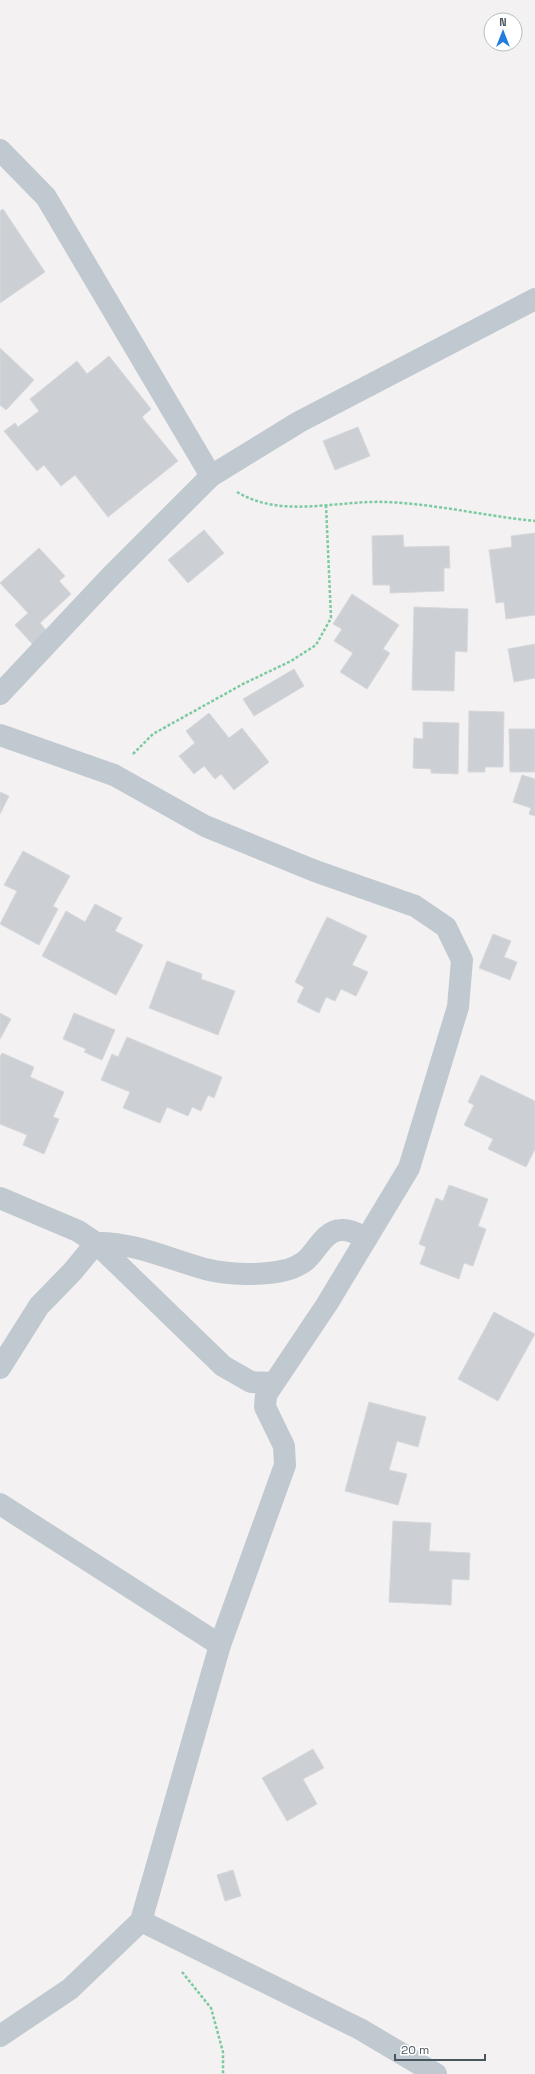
<svg xmlns="http://www.w3.org/2000/svg" width="535" height="2074" font-family="'Space Grotesk',sans-serif">
  <rect width="100%" height="100%" fill="#f4f1f2"/>
  <g fill="#cccfd3" stroke="#d6d8dc">
    <path d="M3 209 45 272 0 303V211Z"/>
    <path d="M0 348 34 380 6 410 0 405Z"/>
    <path d="M109 356 151 409 142 417 178 461 108 517 75 475 61 486 44 465 37 471 4 431 15 423 18 427 39 411 30 399 77 361 87 374Z"/>
    <path d="M358 427 370 456 335 470 323 441Z"/>
    <path d="M204 530 224 553 188 583 168 560Z"/>
    <path d="M535 533V615L506 619 504 602 496 603 489 550 512 547 511 536Z"/>
    <path d="M403 535 404 547 449 546 450 568H444V591L390 593V585H373L372 536Z"/>
    <path d="M39 548 65 576 59 581 71 594 40 623 50 635 36 648 15 625 28 613 0 583Z"/>
    <path d="M352 594 399 625 383 649 390 653 367 689 340 672 353 653 334 641 342 629 333 624Z"/>
    <path d="M414 607 468 609 467 652 455 651 454 691 412 690Z"/>
    <path d="M535 644V678L514 682 508 649Z"/>
    <path d="M294 669 304 686 254 716 243 699Z"/>
    <path d="M469 711 504 712 503 767H485V772H468Z"/>
    <path d="M209 713 229 738 242 728 269 762 234 790 221 774 215 779 204 766 194 774 179 756 195 743 186 731Z"/>
    <path d="M423 722 459 723 458 774 431 773V769L413 768 414 738 423 739Z"/>
    <path d="M509 729H535V772H510Z"/>
    <path d="M522 775 535 779V816L529 814 531 808 513 802Z"/>
    <path d="M0 792 9 796 0 814Z"/>
    <path d="M23 851 70 876 53 906 58 909 39 945 0 924 17 891 4 885Z"/>
    <path d="M95 904 122 918 115 931 143 945 116 995 42 956 66 911 85 922Z"/>
    <path d="M327 917 367 936 352 965 368 972 356 996 341 989 335 1001 326 997 319 1013 297 1002 304 987 295 982Z"/>
    <path d="M493 934 511 941 504 957 517 962 510 980 479 968Z"/>
    <path d="M167 961 202 974 201 979 235 991 218 1035 149 1008Z"/>
    <path d="M0 1013 11 1019 0 1039Z"/>
    <path d="M74 1013 115 1030 102 1060 84 1052 86 1049 63 1039Z"/>
    <path d="M127 1037 222 1077 214 1098 208 1095 201 1111 192 1107 188 1116 167 1107 160 1123 123 1108 130 1092 101 1080 112 1054 118 1057Z"/>
    <path d="M2 1053 34 1067 30 1077 64 1092 53 1117 59 1119 44 1154 23 1145 27 1135 0 1124V1057Z"/>
    <path d="M481 1075 535 1101V1149L526 1167 488 1149 493 1139 464 1125 474 1105 468 1102Z"/>
    <path d="M449 1185 488 1199 478 1226 486 1229 473 1266 464 1263 459 1279 420 1264 426 1247 419 1244 436 1198 443 1201Z"/>
    <path d="M494 1312 535 1334 498 1401 458 1379Z"/>
    <path d="M369 1402 426 1417 418 1447 397 1441 389 1470 407 1474 398 1505 345 1491Z"/>
    <path d="M393 1521 431 1523 429 1551 470 1553 469 1580 452 1579 451 1605 389 1602Z"/>
    <path d="M313 1749 324 1768 303 1779 317 1804 287 1821 262 1778Z"/>
    <path d="M233 1870 241 1896 225 1901 217 1875Z"/>
  </g>
  <g fill="none" stroke-linecap="round" stroke-linejoin="round">
    <g stroke="#7ccba0" stroke-width="2.5" stroke-dasharray="3 2" stroke-linecap="butt">
      <path d="M237 492C282 519 337 500 386 502 436 504 485 516 535 521"/>
      <path d="M133 754 153 734 243 684 291 661 316 645 331 618 326 505"/>
      <path d="M182 1972 211 2008 223 2052V2074"/>
    </g>
    <g stroke="#c0c9cf" stroke-width="22">
      <path d="M0 150 46 197 211 476"/>
      <path d="M0 694 110 577 211 476 299 422 535 299"/>
      <path d="M0 735 114 775 205 826 315 871 415 906 446 927 462 960 458 1007 409 1168 327 1304 266 1395 265 1407 284 1446 285 1465 220 1645 141 1921 70 1989 0 2036"/>
      <path d="M0 1198 78 1231 96 1243 73 1271 39 1306 0 1368"/>
      <path d="M272 1383 251 1382 223 1366 96 1243C133 1242 169 1259 205 1269 229 1275 261 1276 286 1270 292 1269 301 1264 305 1261 316 1252 325 1230 341 1230 350 1229 359 1235 367 1238"/>
      <path d="M0 1504 220 1645"/>
      <path d="M141 1921 360 2029 436 2074"/>
    </g>
  </g>
  <g transform="translate(503 32)"><circle r="19" fill="#ffffff" stroke="#b7bbbf"/>
  <path d="M0-3L7 15L0 10L-7 15Z" fill="#227edd"/>
  <text y="-6" font-size="11" font-weight="bold" text-anchor="middle" fill="#4a565e">N</text>
  </g>
  <path d="M395 2054v6h90v-6" fill="none" stroke="#4a565e" stroke-width="2"/>
  <text x="401" y="2054" font-size="12" fill="#4a565e" stroke="#ffffff" stroke-width="3" paint-order="stroke">20 m</text>
</svg>
